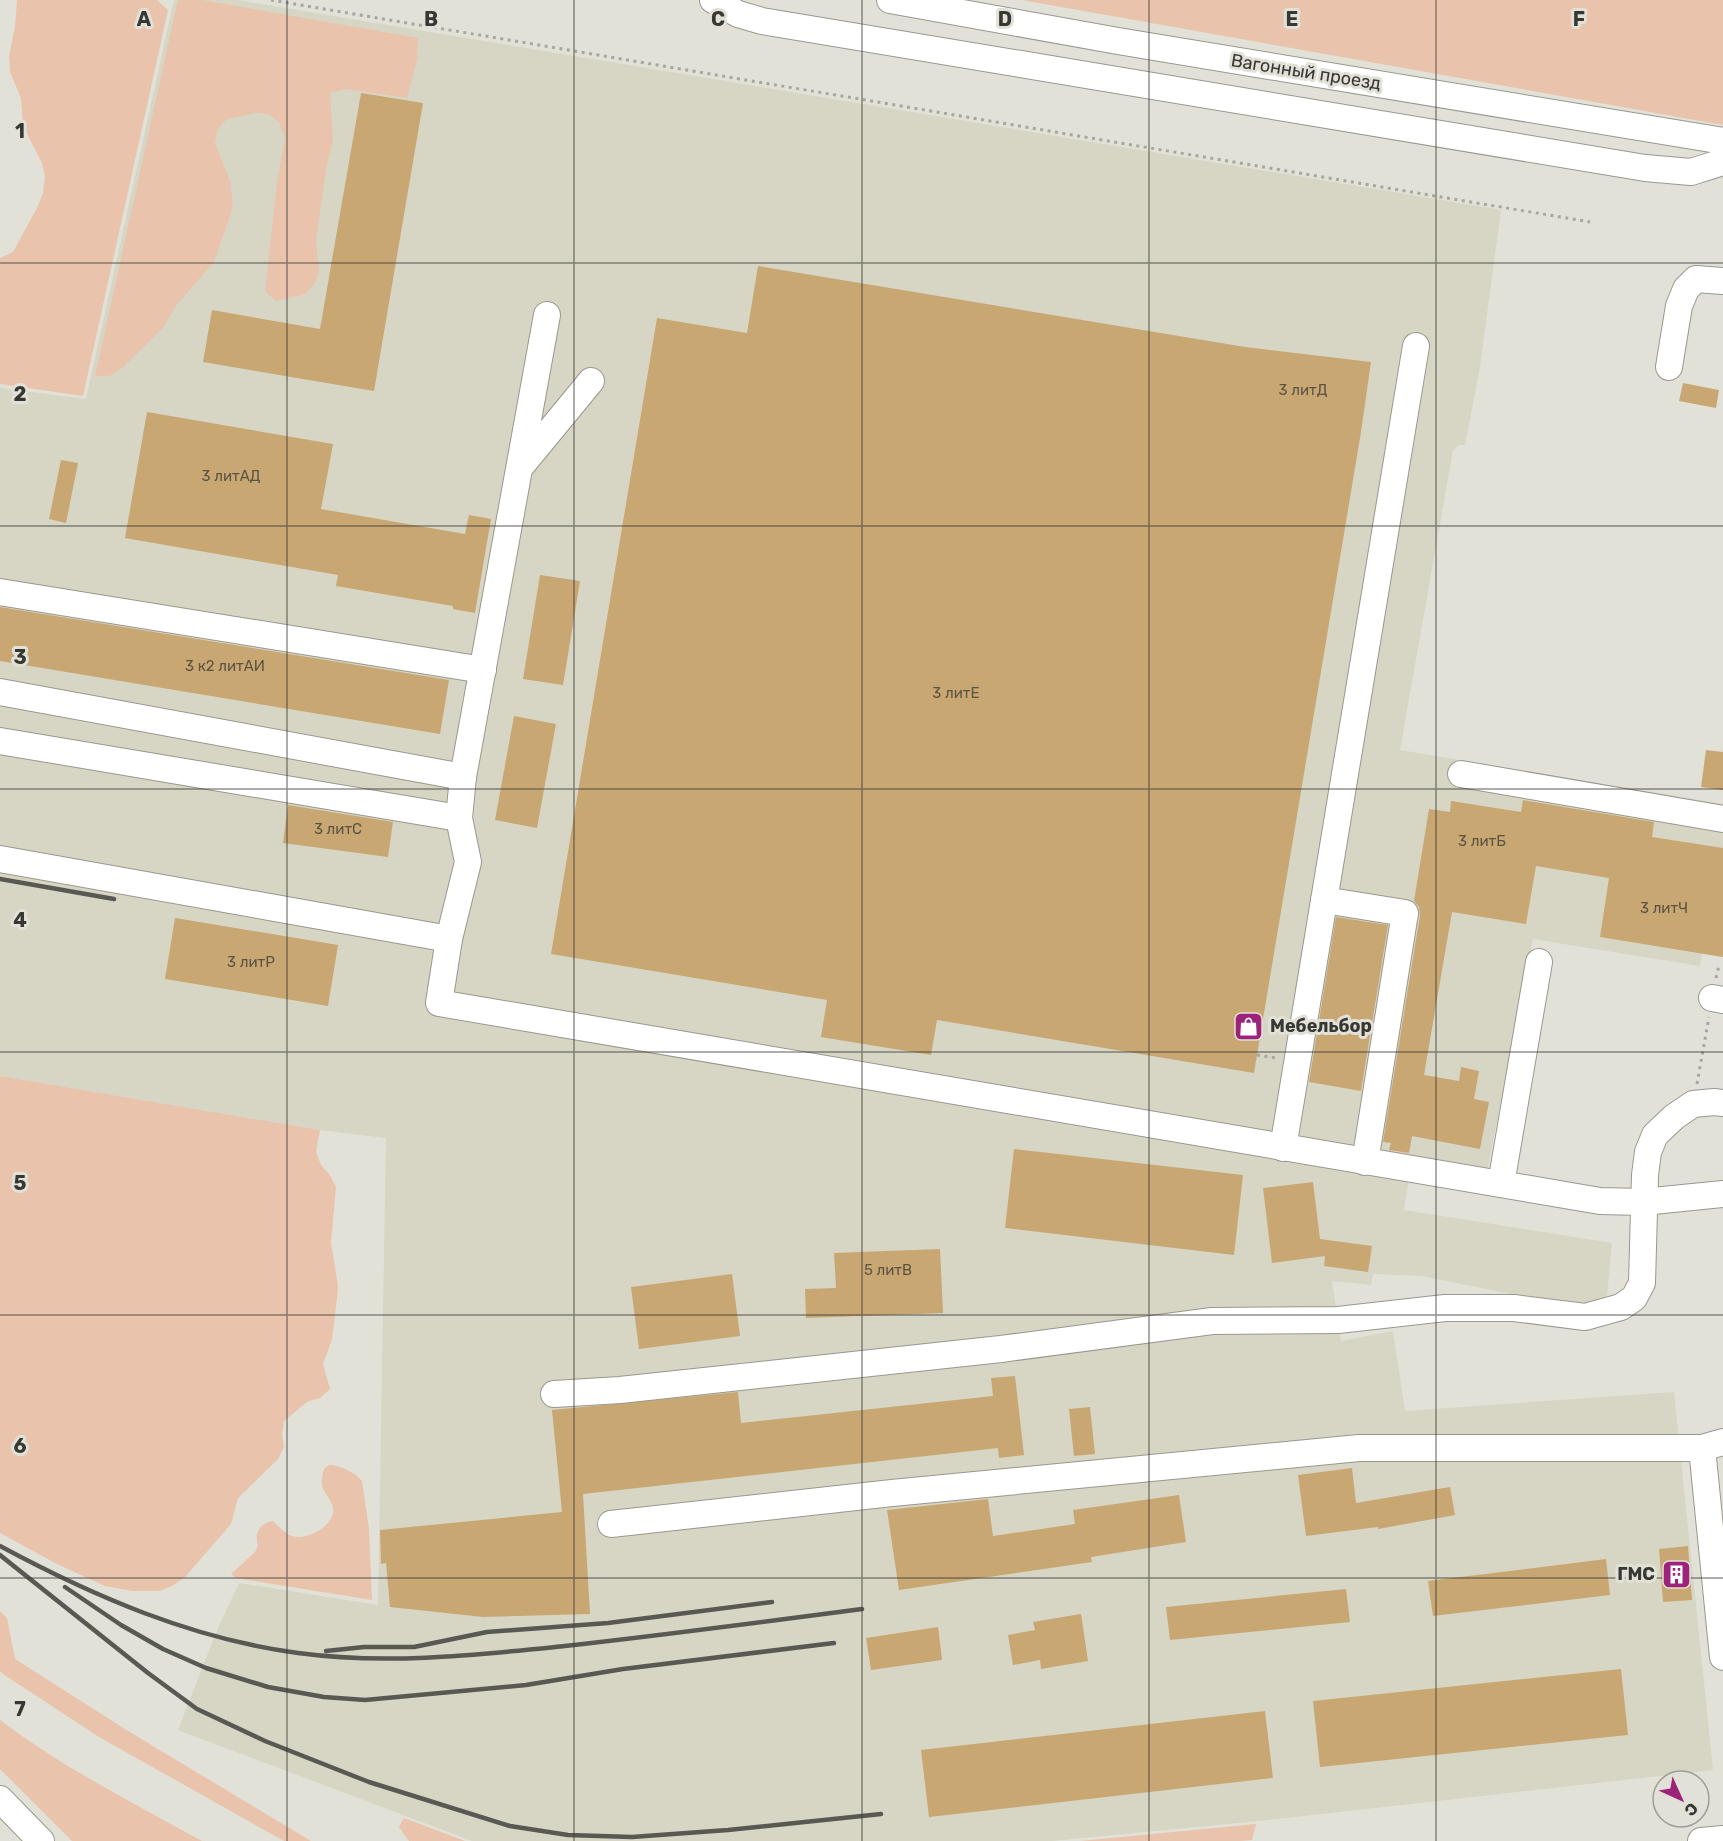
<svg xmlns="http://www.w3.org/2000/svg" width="1723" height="1841" font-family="Rubik,sans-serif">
  <rect width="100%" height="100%" fill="#e2e1d7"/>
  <path fill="#d7d5c4" d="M174 0H237L1501 210 1480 367 1465 445H1459L1453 450 1400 750 1723 804V957L1702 954 1700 966 1533 939 1487 1172 1412 1160 1404 1210 1612 1243 1607 1296 1581 1308 1422 1276 1373 1274 1371 1285 1332 1281 1341 1341 1393 1331 1405 1411 1674 1392 1713 1770 1258 1821 1052 1841H472L178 1730 217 1630 239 1583 378 1605 386 1138 320 1130 0 1076V388L86 399Z"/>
  <g fill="#e9c3ab">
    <path d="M17 0H157L168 10 83 396 0 384V258L13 252 38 206 43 193 45 176 42 163 23 126 21 98 10 72 9 56 15 27Z"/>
    <path d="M178 0H202L418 38 417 60 407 98 346 89 330 93 333 140 326 169 316 241 319 271 315 283 305 294 276 301 265 291 277 183 285 138 279 122 269 114 256 113 227 119 218 128 215 143 230 181 233 207 214 262 177 304 162 329 122 368 109 376H95Z"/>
    <path d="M1022 0H1723V125Z"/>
    <path d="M0 1076 320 1130 316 1152 321 1165 330 1175 336 1187 331 1243 338 1286 337 1298 332 1339 323 1364 330 1389 320 1398 307 1402 284 1421 282 1434 284 1447 278 1459 238 1498 231 1524 186 1576 174 1585 160 1591H133L105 1586 57 1564 0 1533Z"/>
    <path d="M329 1465C338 1464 356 1473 362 1481L369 1529 372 1600 236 1578 231 1574 255 1552 258 1546C254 1533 260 1523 273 1521 285 1533 292 1541 309 1535 321 1532 338 1518 332 1504 325 1490 318 1489 324 1469Z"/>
    <path d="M0 1611 7 1618 15 1659 128 1731 311 1841H284L99 1737 3 1674 0 1671Z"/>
    <path d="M0 1720C62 1767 133 1803 202 1841H72L0 1769Z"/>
    <path d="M404 1818 465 1841H409L399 1827Z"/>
    <path d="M1256 1824 1252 1840 1240 1841H1080Z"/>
  </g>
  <g fill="#c9a773">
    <path d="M361 93 423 103 374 391 203 362 212 310 320 329Z"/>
    <path d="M758 266 1245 347 1371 362 1361 432 1254 1073 937 1020 931 1055 821 1037 827 1000 551 954 657 318 747 333Z"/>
    <path d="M1683 383 1719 390 1716 408 1679 401Z"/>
    <path d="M147 412 333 444 321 509 465 534 469 515 491 519 475 613 453 609V606L336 586 338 575 125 538Z"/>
    <path d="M61 460 78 463 66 523 49 519Z"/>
    <path d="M540 575 580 581 563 685 523 679Z"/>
    <path d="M0 607 449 680 440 734 0 661Z"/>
    <path d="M514 716 556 724 537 828 495 820Z"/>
    <path d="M1706 750 1723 752V790L1701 787Z"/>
    <path d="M1523 800 1654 822 1652 837 1723 848V957L1600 937 1609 878 1536 866 1526 924 1452 912 1424 1075 1459 1081 1461 1067 1479 1071 1474 1099 1489 1102 1480 1149 1412 1136 1409 1153 1389 1150 1391 1143 1383 1142 1420 915 1419 907 1414 901 1429 809 1450 812 1451 801 1521 812Z"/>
    <path d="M288 805 393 822 388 857 283 843Z"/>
    <path d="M1336 917 1388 925 1361 1091 1309 1082Z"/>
    <path d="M175 918 338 945 328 1006 165 979Z"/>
    <path d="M1014 1149 1243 1175 1234 1255 1005 1228Z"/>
    <path d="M1313 1182 1320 1239 1372 1246 1368 1272 1324 1266 1325 1256 1272 1263 1263 1188Z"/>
    <path d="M940 1249 943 1313 806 1318 805 1289 836 1288 834 1253Z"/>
    <path d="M732 1274 740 1336 639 1349 631 1287Z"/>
    <path d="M1015 1376 1024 1455 999 1458 998 1448 583 1494 590 1614 483 1617 390 1607 386 1563 381 1564 380 1530 562 1512 552 1410 738 1392 741 1423 993 1396 991 1378Z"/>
    <path d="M1090 1407 1095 1454 1074 1456 1069 1409Z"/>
    <path d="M1352 1468 1356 1503 1450 1487 1455 1515 1378 1529V1527L1306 1536 1298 1475Z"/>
    <path d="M1179 1495 1186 1542 1091 1557 1092 1562 899 1590 887 1510 988 1499 993 1536 1075 1524 1073 1510Z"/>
    <path d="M1688 1546 1692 1600 1663 1602 1659 1549Z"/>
    <path d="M1606 1559 1610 1595 1433 1616 1428 1581Z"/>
    <path d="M1346 1589 1350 1622 1170 1640 1166 1607Z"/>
    <path d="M1081 1614 1088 1661 1041 1669 1040 1660 1013 1665 1008 1635 1035 1630 1033 1622Z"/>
    <path d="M938 1627 942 1660 871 1670 866 1638Z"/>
    <path d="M1621 1669 1628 1735 1320 1767 1313 1701Z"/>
    <path d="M1265 1711 1273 1778 929 1817 921 1750Z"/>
  </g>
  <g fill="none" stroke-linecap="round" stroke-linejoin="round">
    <defs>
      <g id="minor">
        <path d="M713 0 738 14 762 21 1645 168 1691 172 1723 162"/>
        <path d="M890 0 1118 41 1723 141"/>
        <path d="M547 315 463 777 459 818 468 862 449 939 439 1003 1600 1201 1643 1202 1723 1194"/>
        <path d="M1669 367 1679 306 1686 289 1696 279 1723 281"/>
        <path d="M521 466 591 381"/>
        <path d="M0 592 483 670"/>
        <path d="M0 692 463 777"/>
        <path d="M0 741 459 818"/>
        <path d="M1461 774 1723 819"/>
        <path d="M0 859 449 939"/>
        <path d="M1324 900 1405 913 1365 1162"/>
        <path d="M1712 998 1723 1000"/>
        <path d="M1283 1148 1416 346"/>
        <path d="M1501 1184 1539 962"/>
        <path d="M554 1394 620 1390 1001 1349 1212 1321 1338 1320 1445 1308H1514L1585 1317 1621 1307 1634 1298 1642 1283 1645 1175 1648 1152 1655 1135 1674 1117 1693 1104 1714 1102 1723 1103"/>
        <path d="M1702 1448 1723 1657"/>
        <path d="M611 1524 892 1493 1359 1448H1702L1723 1442"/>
        <path d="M0 1799 41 1841"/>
        <path d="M1701 1841 1723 1839"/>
      </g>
    </defs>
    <use href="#minor" stroke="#99988e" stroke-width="28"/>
    <g stroke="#a7a79f" stroke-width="3" stroke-dasharray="3 4.5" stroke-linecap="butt">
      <path d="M271 0 1590 222"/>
      <path d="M1716 978 1719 965"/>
      <path d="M1257 1055 1276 1058"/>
      <path d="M1697 1084 1709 1017"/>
    </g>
    <use href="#minor" stroke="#fff" stroke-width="26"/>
    <g stroke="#595954" stroke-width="4.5">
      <path d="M0 879 114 899"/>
      <path d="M0 1546C93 1596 192 1639 298 1653 387 1665 476 1655 565 1646 664 1635 763 1622 862 1609"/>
      <path d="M0 1555 148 1673 197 1709 265 1741 369 1782 510 1826 568 1835 632 1837 728 1830 881 1814"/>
      <path d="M65 1587 121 1625 163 1649 206 1668 268 1687 324 1697 365 1700 526 1685 623 1669 834 1643"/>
      <path d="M326 1651 364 1647H414L487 1632 608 1623 772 1602"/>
    </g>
  </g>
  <path fill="none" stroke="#373733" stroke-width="1.5" stroke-opacity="0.55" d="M287 0V1841M574 0V1841M862 0V1841M1149 0V1841M1436 0V1841M0 263H1723M0 526H1723M0 789H1723M0 1052H1723M0 1315H1723M0 1578H1723"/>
  <defs>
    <symbol id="shop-square" viewBox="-11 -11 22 22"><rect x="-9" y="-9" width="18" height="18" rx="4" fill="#9d227a" stroke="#e2e1d7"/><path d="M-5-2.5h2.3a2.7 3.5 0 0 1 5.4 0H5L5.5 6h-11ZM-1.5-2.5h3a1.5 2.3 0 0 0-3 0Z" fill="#fff"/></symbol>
    <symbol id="building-square" viewBox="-11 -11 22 22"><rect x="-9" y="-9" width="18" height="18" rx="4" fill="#9d227a" stroke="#e2e1d7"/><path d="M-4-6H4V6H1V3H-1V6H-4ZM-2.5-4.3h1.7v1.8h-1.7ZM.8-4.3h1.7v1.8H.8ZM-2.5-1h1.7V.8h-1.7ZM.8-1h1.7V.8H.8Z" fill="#fff"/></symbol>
  </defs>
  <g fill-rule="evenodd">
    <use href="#shop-square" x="1232" y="1010" width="33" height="33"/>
    <use href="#building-square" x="1660" y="1558" width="33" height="33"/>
  </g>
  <g text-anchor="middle" stroke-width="6" stroke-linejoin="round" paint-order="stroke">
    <g font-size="15" fill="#5c5343">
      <text x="1303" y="395">3 литД</text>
      <text x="231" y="481">3 литАД</text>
      <text x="225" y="671">3 к2 литАИ</text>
      <text x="956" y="698">3 литЕ</text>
      <text x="338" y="834">3 литС</text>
      <text x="1482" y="846">3 литБ</text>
      <text x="1664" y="913">3 литЧ</text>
      <text x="251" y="967">3 литР</text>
      <text x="888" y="1275">5 литВ</text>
    </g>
    <g font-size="18" fill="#373733" stroke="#e2e1d7">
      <text transform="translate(1306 72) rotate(9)" y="6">Вагонный проезд</text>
    </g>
    <g font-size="18" font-weight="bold" fill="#373733" stroke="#e2e1d7" text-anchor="start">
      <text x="1270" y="1032">Мебельбор</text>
      <text x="1655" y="1580" text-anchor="end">ГМС</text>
    </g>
  </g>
  <g font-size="20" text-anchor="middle" font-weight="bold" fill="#373733" stroke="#e2e1d7" stroke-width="6" stroke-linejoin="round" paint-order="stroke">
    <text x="144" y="26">A</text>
    <text x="431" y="26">B</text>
    <text x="718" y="26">C</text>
    <text x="1005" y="26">D</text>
    <text x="1292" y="26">E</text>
    <text x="1579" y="26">F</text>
    <text x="20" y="138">1</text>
    <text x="20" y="401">2</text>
    <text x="20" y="664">3</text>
    <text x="20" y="927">4</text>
    <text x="20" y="1190">5</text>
    <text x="20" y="1453">6</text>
    <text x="20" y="1716">7</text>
  </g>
  <g transform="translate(1681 1799) rotate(135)"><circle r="28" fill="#e2e1d7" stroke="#9e9d95" stroke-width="1.5"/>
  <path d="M0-4.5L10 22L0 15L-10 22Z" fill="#9d227a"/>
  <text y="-9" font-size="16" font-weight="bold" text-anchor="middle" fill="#373733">С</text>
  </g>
</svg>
